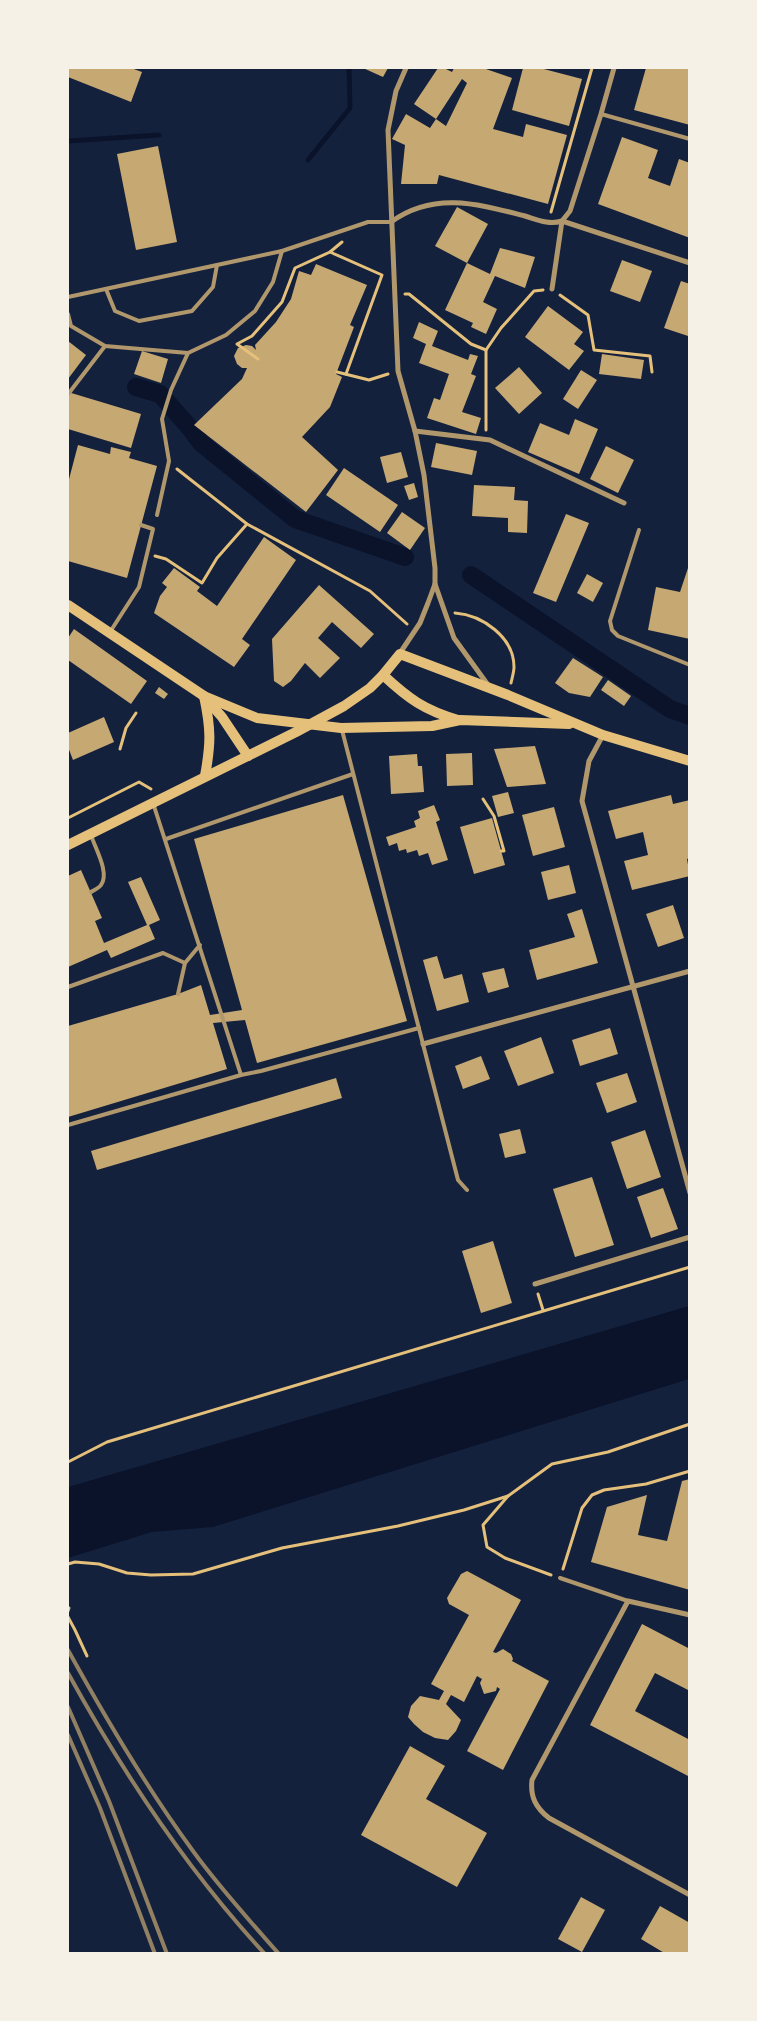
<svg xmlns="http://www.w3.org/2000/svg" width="757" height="2021" font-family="Overpass,sans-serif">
  <rect width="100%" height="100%" fill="#14213d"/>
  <path fill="#0b132b" d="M689 1306V1379L213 1527 152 1532 68 1558V1487Z"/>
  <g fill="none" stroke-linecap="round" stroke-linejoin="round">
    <g stroke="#0b132b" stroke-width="5">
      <path d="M68 141 159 135"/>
      <path d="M308 160 350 108 349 68"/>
    </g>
    <g stroke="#0b132b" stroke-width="18">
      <path d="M136 387 160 394 190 428 201 443 295 519 405 557"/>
      <path d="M471 575 670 709 690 716"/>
    </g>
  </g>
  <g fill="#c6a872">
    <path d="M68 68H131L142 72 131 102 68 77Z"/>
    <path d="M363 68H388L383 77Z"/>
    <path d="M438 68H444L452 72 454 68H483L512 78 493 129 523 137 526 124 567 135 548 204 439 175 437 184H401L405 145 392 139 406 114 430 128 436 119 446 126 467 83 462 79 436 119 414 104Z"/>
    <path d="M523 68H540L582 79 569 126 512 110Z"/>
    <path d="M646 68H690V125L634 110Z"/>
    <path d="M622 137 658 150 648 178 670 186 679 159 690 163V238L598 204Z"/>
    <path d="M158 146 177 242 136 250 117 154Z"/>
    <path d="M457 207 488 224 467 263 435 246Z"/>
    <path d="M500 248 535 257 525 288 495 276 483 302 497 309 486 334 471 327 473 323 445 310 467 263 490 274Z"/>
    <path d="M622 260 652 271 640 302 610 291Z"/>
    <path d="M316 264 367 285 350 325 354 327 336 374 342 377 330 407 302 437 338 470 306 512 194 425 242 379 247 368H242L237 364 234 356 238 348 246 345 252 346 256 350 255 345 276 322 291 299 299 271 311 275Z"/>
    <path d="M681 281 690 284V331L688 336 664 328Z"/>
    <path d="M548 306 583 332 574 344 584 351 569 370 525 337Z"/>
    <path d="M419 322 438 331 432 346 468 360 470 354 478 356 471 374 476 376 462 412 481 418 476 434 427 418 434 398 440 400 449 374 419 363 426 344 413 338Z"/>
    <path d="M68 341 86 355 68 379Z"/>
    <path d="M142 351 168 359 161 383 134 374Z"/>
    <path d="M602 354 644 360 641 379 599 374Z"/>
    <path d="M519 367 542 393 519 414 495 388Z"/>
    <path d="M581 370 597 380 578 409 563 399Z"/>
    <path d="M68 392 141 414 131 448 68 429Z"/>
    <path d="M575 419 598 429 579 474 528 452 540 423 569 435Z"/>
    <path d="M436 443 477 451 472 475 431 467Z"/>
    <path d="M78 445 110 454 111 447 131 452 129 458 157 466 127 578 68 561V483Z"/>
    <path d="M606 446 634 460 618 493 590 479Z"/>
    <path d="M401 452 408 477 387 483 380 457Z"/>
    <path d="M344 468 398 505 380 532 326 495Z"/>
    <path d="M414 483 418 497 409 500 404 486Z"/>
    <path d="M474 485 515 487 514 500 528 501 527 533 508 532V518L472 516Z"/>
    <path d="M402 512 425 528 410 550 387 533Z"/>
    <path d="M566 514 589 523 556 602 533 593Z"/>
    <path d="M264 537 296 560 242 639 250 645 234 667 154 613 160 596 167 587 162 583 174 568 200 587 197 591 217 606Z"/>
    <path d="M690 562V639L648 630 656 587 680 592Z"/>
    <path d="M587 574 603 583 593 602 577 593Z"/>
    <path d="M319 585 374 634 361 648 332 622 318 638 340 658 320 678 305 663 291 681 283 687 274 681 272 639Z"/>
    <path d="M74 629 147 681 131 704 68 660V638Z"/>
    <path d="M573 658 603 677 590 697 569 693 555 683Z"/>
    <path d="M608 680 631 696 624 706 601 690Z"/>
    <path d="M159 687 168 694 164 699 155 693Z"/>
    <path d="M104 717 114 742 73 760 68 747V733Z"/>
    <path d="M535 746 546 784 507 787 494 749Z"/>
    <path d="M472 753 473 785 447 786 446 754Z"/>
    <path d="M417 754 418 766H422L424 792 391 794 389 756Z"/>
    <path d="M508 792 514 813 498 817 492 796Z"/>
    <path d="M343 795 407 1021 257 1063 245 1020 213 1023 227 1069 68 1117V1026L178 994 201 985 210 1015 242 1010 194 839Z"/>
    <path d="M671 795 673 804 690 800V858L687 859 690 876 632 890 624 861 648 855 643 832 616 839 608 811Z"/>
    <path d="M434 805 440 820 436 822 448 860 432 865 428 853 419 856 417 850 407 853 406 849 399 851 397 843 389 846 386 837 416 827 414 821 420 818 418 811Z"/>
    <path d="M554 807 565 847 533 856 522 815Z"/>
    <path d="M492 818 505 865 474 874 460 827Z"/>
    <path d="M569 865 576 893 548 900 541 872Z"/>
    <path d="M81 870 102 918 95 921 104 943 147 925 128 882 141 877 160 920 149 925 155 939 111 958 107 950 68 967V876Z"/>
    <path d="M673 905 684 938 658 947 646 914Z"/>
    <path d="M582 909 598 963 537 980 529 950 575 937 567 914Z"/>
    <path d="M437 956 444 979 462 974 469 1002 437 1011 423 960Z"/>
    <path d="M504 968 509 987 488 993 482 973Z"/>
    <path d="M610 1028 618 1054 580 1066 572 1040Z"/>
    <path d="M541 1037 554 1073 518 1086 504 1051Z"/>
    <path d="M481 1056 490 1079 463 1089 455 1066Z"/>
    <path d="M627 1073 637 1102 607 1113 596 1083Z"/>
    <path d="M336 1078 342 1098 97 1170 91 1151Z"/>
    <path d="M520 1129 526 1153 505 1158 499 1134Z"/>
    <path d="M645 1130 661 1177 627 1189 611 1142Z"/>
    <path d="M592 1177 614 1245 575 1257 553 1189Z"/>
    <path d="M663 1188 678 1229 651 1238 637 1197Z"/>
    <path d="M493 1241 512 1303 481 1313 462 1251Z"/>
    <path d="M690 1479V1590L591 1562 607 1507 647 1495 638 1535 667 1541 682 1481Z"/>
    <path d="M467 1571 521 1600 493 1652 496 1653 503 1649 511 1654 513 1659 512 1661 549 1681 503 1770 467 1751 500 1689 497 1687 496 1691 484 1694 480 1683 482 1679 477 1676 464 1702 451 1695 446 1704 461 1720 456 1731 448 1740 435 1738 423 1732 414 1724 408 1717 411 1706 420 1696 439 1700 444 1691 431 1684 469 1615 449 1604 447 1598 461 1574Z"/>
    <path d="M642 1624 690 1649V1691L655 1673 635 1711 690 1740V1777L590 1725Z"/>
    <path d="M410 1746 445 1766 426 1799 487 1833 457 1887 361 1835Z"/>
    <path d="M581 1897 605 1910 582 1952 558 1939Z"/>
    <path d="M660 1906 690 1923V1954H666L641 1939Z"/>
  </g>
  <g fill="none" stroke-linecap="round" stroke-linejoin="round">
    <g stroke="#e5c07b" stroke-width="3">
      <path d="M551 212 592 68"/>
      <path d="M330 252 382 275 346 374"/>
      <path d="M405 294H409L471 344 486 350"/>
      <path d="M560 295 588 315 594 350 650 356 652 372"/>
      <path d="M258 359 237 344 252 336 282 302 295 268 330 252 342 242"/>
      <path d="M337 372 369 380 388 374"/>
      <path d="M486 430V350L501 328 534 291 543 290"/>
      <path d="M177 469 247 524 370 591 407 624"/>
      <path d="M155 556 166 559 202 583 217 558 247 524"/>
      <path d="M455 613C482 615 514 637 514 667 514 672 512 678 511 683"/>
      <path d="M120 749 126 728 136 713"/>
      <path d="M483 799 494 816 504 851H501"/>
      <path d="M68 818 139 782 151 789"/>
      <path d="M538 1294 543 1310"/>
      <path d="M68 1462 107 1442 690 1267"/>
      <path d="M508 1496 483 1525 487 1547 505 1558 551 1575"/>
      <path d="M68 1564 75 1562 99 1564 127 1573 151 1575 193 1574 282 1548 398 1526 464 1510 508 1496 552 1464 608 1452 690 1424"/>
      <path d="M563 1569 582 1508 592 1495 604 1490 646 1484 690 1471"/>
      <path d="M68 1611 69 1608"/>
      <path d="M68 1617 75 1630 87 1656"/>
    </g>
    <g stroke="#b1986c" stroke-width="4">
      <path d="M601 114 690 139"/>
      <path d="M106 289 115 311 139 321 192 311 213 287 217 265"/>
      <path d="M68 297 282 251 368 222H391"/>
      <path d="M68 314 71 326 105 346 188 353 226 335 255 311 273 282 282 251"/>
      <path d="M69 393 105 346"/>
      <path d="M157 515 169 461 162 419 171 390 188 353"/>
      <path d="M639 530 610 621 612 630 618 636 690 665"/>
      <path d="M110 632 139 587 153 529 141 525"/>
      <path d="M342 730 458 1180 467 1190"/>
      <path d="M153 803 241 1075 261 1071 419 1028"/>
      <path d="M91 835C95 848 110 873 101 885 99 888 94 890 91 892"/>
      <path d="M166 839 353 774"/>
      <path d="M68 987 163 953 185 963 200 945"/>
      <path d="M178 994 185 963"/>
      <path d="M68 1125 241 1075"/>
      <path d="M560 1578 628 1601"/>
    </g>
    <g stroke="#b1986c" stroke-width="5">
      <path d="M391 222C434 191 478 204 525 216 538 220 549 225 562 221L690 263"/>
      <path d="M552 289 562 221 570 211 601 114 614 68"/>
      <path d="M415 431 490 440 624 503"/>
      <path d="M435 584 454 638 488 685"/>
      <path d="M400 653 420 623 428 603 435 584V568L424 475 415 431 398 371 388 130 396 91 406 68"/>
      <path d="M603 735 589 761 582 801 690 1193"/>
      <path d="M423 1044 690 971"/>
      <path d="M535 1284 690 1237"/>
      <path d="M690 1615 628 1601 532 1780C530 1797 536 1808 549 1818L690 1895"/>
    </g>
    <g stroke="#e5c07b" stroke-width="10">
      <path d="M68 605 204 696 257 718 341 728 432 726 460 720 569 724"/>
      <path d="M383 675C409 699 424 710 458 720"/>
      <path d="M204 696C211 729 211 743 205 776"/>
      <path d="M208 701 222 717 248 756"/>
      <path d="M68 845 296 732 344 706 370 688 383 675 400 654 508 695 603 735 690 761"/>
    </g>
    <g stroke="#918062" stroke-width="4">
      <path d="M68 1650C106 1719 146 1787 193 1851 219 1887 249 1920 279 1954"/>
      <path d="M68 1673C123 1773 186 1869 265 1954"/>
      <path d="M68 1707 109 1801 167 1954"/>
      <path d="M68 1735 100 1808 155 1954"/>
    </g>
  </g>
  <rect width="757" height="2021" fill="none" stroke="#f6f1e7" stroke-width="138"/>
</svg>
